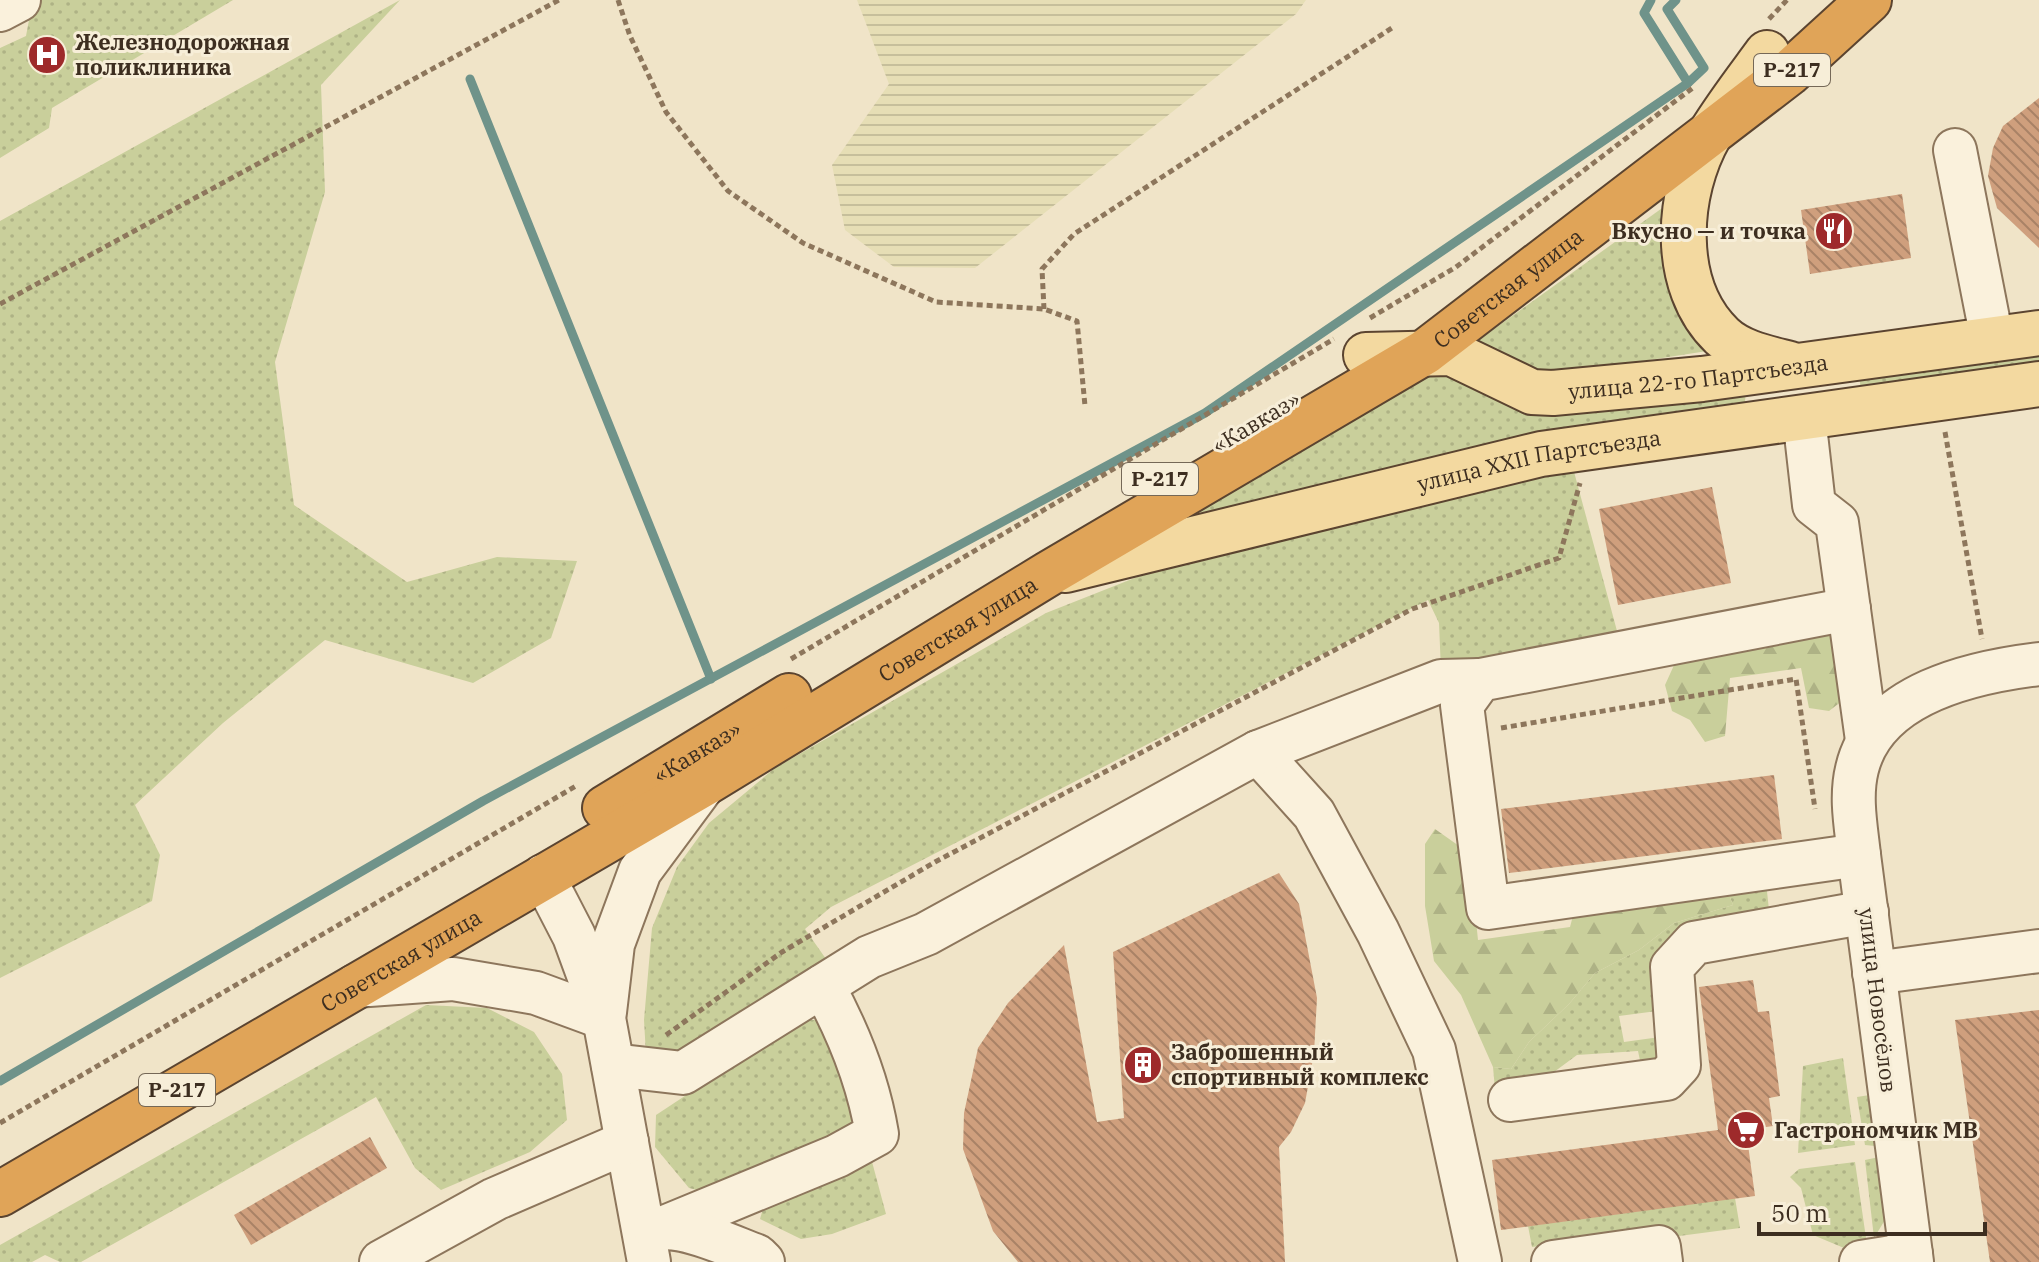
<svg xmlns="http://www.w3.org/2000/svg" width="2039" height="1262" font-family="'IBM Plex Serif',serif">
  <defs>
    <pattern id="farmland-rules" width="6" height="5" patternUnits="userSpaceOnUse" patternTransform="scale(2)"><rect width="6" height="5" fill="#e6deb5"/><path d="M0 2.5h6" fill="none" stroke="#c6bf9b"/></pattern>
    <pattern id="green-dots" width="8" height="8" patternUnits="userSpaceOnUse" patternTransform="scale(2)"><rect width="8" height="8" fill="#c9cf9b"/><path d="M2 2h.1M6 6h.1" fill="none" stroke="#aeb285" stroke-width="1.8" stroke-linecap="round"/></pattern>
    <pattern id="forest-firs" width="22" height="20" patternUnits="userSpaceOnUse" patternTransform="scale(2)"><rect width="22" height="20" fill="#c9cf9b"/><path d="M5 1l3.5 6h-7zM16 11l3.5 6h-7z" fill="#aeb285"/></pattern>
    <pattern id="building-back-hatch" width="6" height="6" patternUnits="userSpaceOnUse" patternTransform="scale(2)"><rect width="6" height="6" fill="#cf9f7d"/><path d="M-1 5l2 2M0 0l6 6M5-1l2 2" fill="none" stroke="#a98266"/></pattern>
  </defs>
  <rect width="100%" height="100%" fill="#f0e4c8"/>
  <path fill="url(#farmland-rules)" d="M857 0H1306L1296 14 975 268 894 267 845 230 832 165 889 84Z"/>
  <g fill="url(#green-dots)">
    <path d="M40 0H233L52 108 49 128 0 158V48L26 36 32 4Z"/>
    <path d="M400 0 321 85 325 192 275 362 294 505 407 582 497 557 577 561 551 638 473 683 325 640 223 723 135 805 160 855 152 901 0 978V221Z"/>
    <path d="M1665 206 1720 349 1540 377 1476 342Z"/>
    <path d="M2039 347V367L1861 392 1859 374Z"/>
    <path d="M1443 368 1746 389 1745 402 1179 517Z"/>
    <path d="M1573 468 1620 642 1441 671 1439 623 1428 600 831 907 805 929 826 959 751 1019 676 1069 646 1055 644 1020 652 928 677 867 709 823 775 768 1046 613 1132 579 1252 536Z"/>
    <path d="M1766 882 1769 910 1684 932 1655 953 1657 1011 1619 1016 1624 1042 1660 1037 1663 1060 1642 1070 1638 1051 1577 1055 1535 1086 1495 1089 1493 1067 1511 1069 1529 1042 1569 1004 1595 973 1639 950 1674 923 1733 905 1726 887Z"/>
    <path d="M426 1005 487 1008 534 1032 562 1074 567 1120 530 1152 441 1190 415 1168 376 1097 81 1262H60L45 1255 32 1262H0V1245Z"/>
    <path d="M800 1020H827L854 1086V1131L714 1194 689 1188 655 1147 656 1115Z"/>
    <path d="M1843 1058 1855 1145 1798 1153 1803 1066Z"/>
    <path d="M1876 1094 1885 1147 1865 1145 1857 1097Z"/>
    <path d="M1884 1156 1888 1215 1874 1238 1865 1160Z"/>
    <path d="M871 1158 886 1214 832 1234 801 1239 760 1219 767 1195Z"/>
    <path d="M1855 1162 1866 1238 1863 1245 1844 1248 1813 1235 1801 1188 1790 1177 1799 1169Z"/>
    <path d="M1735 1198 1740 1228 1664 1238 1620 1236 1532 1247 1528 1226Z"/>
  </g>
  <g fill="url(#forest-firs)">
    <path d="M1820 627 1845 644 1851 694 1829 711 1809 708 1801 668 1730 678 1725 736 1705 742 1690 720 1672 711 1665 685 1675 663Z"/>
    <path d="M1435 829 1469 853 1478 940 1570 927 1575 908 1726 887 1733 905 1674 923 1639 950 1595 973 1569 1004 1529 1042 1511 1069 1493 1067 1461 995 1434 961 1425 906V844Z"/>
  </g>
  <g fill="none" stroke-linecap="round" stroke-linejoin="round">
    <g stroke="#6f938a" stroke-width="9">
      <path d="M1651 0 1644 13 1688 83"/>
      <path d="M470 79 711 679"/>
      <path d="M0 1081 483 801 1205 413 1688 83 1704 68 1667 9 1676 0"/>
    </g>
  </g>
  <g fill="url(#building-back-hatch)">
    <path d="M2039 98V248L1997 208 1988 176 1993 148 2003 126Z"/>
    <path d="M1902 194 1911 258 1810 274 1801 210Z"/>
    <path d="M1712 487 1731 583 1618 605 1599 509Z"/>
    <path d="M1774 775 1782 839 1509 873 1501 809Z"/>
    <path d="M1279 873 1299 904 1317 998 1314 1053 1305 1103 1291 1132 1279 1147 1285 1262H1018L993 1231 963 1149 964 1113 978 1048 1008 1003 1064 945 1097 1122 1124 1118 1113 952Z"/>
    <path d="M1753 980 1758 1012 1769 1011 1780 1096 1769 1098 1773 1126 1746 1130 1755 1196 1501 1230 1492 1160 1718 1130 1699 987Z"/>
    <path d="M2039 1010V1262H1990L1955 1020Z"/>
    <path d="M370 1137 387 1168 251 1245 234 1215Z"/>
  </g>
  <g fill="none" stroke-linecap="round" stroke-linejoin="round">
    <defs>
      <g id="minor">
        <path d="M0 10 19 0"/>
        <path d="M1955 150 1992 339"/>
        <path d="M1804 417 1814 505 1837 523 1867 740"/>
        <path d="M1849 609 1480 680 1462 705 1488 908 1859 855"/>
        <path d="M1258 752 1314 814 1378 932 1434 1050 1480 1262"/>
        <path d="M543 876 574 936 604 1018 649 1262"/>
        <path d="M1874 973 2039 951"/>
        <path d="M355 986 453 979 536 993 604 1018"/>
        <path d="M605 1012 613 944 640 871 706 782"/>
        <path d="M613 1065 683 1073 869 957 926 934 1258 752 1441 681 1480 680"/>
        <path d="M1510 1100 1666 1079 1679 1065 1672 967 1694 943 1867 912"/>
        <path d="M665 1227 837 1156 877 1134C868 1080 849 1033 823 986"/>
        <path d="M655 1230C681 1222 732 1247 757 1256L763 1262"/>
        <path d="M381 1262 495 1199 627 1142"/>
        <path d="M1553 1262 1659 1247 1661 1262"/>
        <path d="M1861 1262 1911 1254"/>
        <path d="M1912 1262 1859 855C1856 827 1850 797 1857 769 1875 693 1973 672 2039 664"/>
      </g>
      <g id="major">
        <path d="M1767 53C1748 79 1727 106 1710 134 1676 193 1670 286 1722 336 1740 353 1767 358 1790 364"/>
        <path id="s1" d="M1366 355 1451 353 1532 392 1553 393 1702 379 2039 333"/>
        <path id="s2" d="M1066 570 1541 454 2039 384"/>
      </g>
      <g id="highway">
        <path id="s3" d="M605 808 789 696"/>
        <path id="s4" d="M0 1194 707 782 1048 574 1425 352 1789 73 1869 0"/>
      </g>
    </defs>
    <use href="#minor" stroke="#8d765c" stroke-width="46"/>
    <use href="#major" stroke="#5b4430" stroke-width="48"/>
    <use href="#highway" stroke="#5b4430" stroke-width="48"/>
    <g stroke="#8d765c" stroke-width="5" stroke-dasharray="6 4" stroke-linecap="butt">
      <path d="M618 0 630 36 666 112 728 191 803 243 936 302 1044 309 1077 321 1085 406"/>
      <path d="M1769 19 1787 0"/>
      <path d="M0 304 559 0"/>
      <path d="M1044 309 1042 269 1074 234 1392 28"/>
      <path d="M1370 318 1456 267 1694 87"/>
      <path d="M1945 432 1982 639"/>
      <path d="M791 659 1334 339"/>
      <path d="M1501 728 1796 679 1815 809"/>
      <path d="M666 1035 782 952 935 862 1412 609 1559 558 1580 483"/>
      <path d="M0 1123 576 786"/>
    </g>
    <use href="#minor" stroke="#faf1dc" stroke-width="42"/>
    <use href="#major" stroke="#f3d9a0" stroke-width="44"/>
    <use href="#highway" stroke="#e0a458" stroke-width="44"/>
  </g>
  <defs>
    <symbol id="hospital-disc" viewBox="-11 -11 22 22"><circle r="9.5" fill="#9e2a2b" stroke="#f7eed8"/><path d="M-5-5h3v3.5h4V-5h3V5h-3V1.5h-4V5h-3Z" fill="#fff"/></symbol>
    <symbol id="restaurant-disc" viewBox="-11 -11 22 22"><circle r="9.5" fill="#9e2a2b" stroke="#f7eed8"/><path d="M-5-6h1v4h1v-4h1v4h1v-4h1v5L-1.5 .5V6h-2V.5L-5-1ZM5-6V6H3V1.5H1.5Q1.5-4 5-6Z" fill="#fff"/></symbol>
    <symbol id="building-disc" viewBox="-11 -11 22 22"><circle r="9.5" fill="#9e2a2b" stroke="#f7eed8"/><path d="M-4-6H4V6H1V3H-1V6H-4ZM-2.5-4.3h1.7v1.8h-1.7ZM.8-4.3h1.7v1.8H.8ZM-2.5-1h1.7V.8h-1.7ZM.8-1h1.7V.8H.8Z" fill="#fff"/></symbol>
    <symbol id="supermarket-disc" viewBox="-11 -11 22 22"><circle r="9.5" fill="#9e2a2b" stroke="#f7eed8"/><path d="M-6-5.5h2.5l.6 2H6L4.5 2H-2.5L-4.4-4H-6ZM-1.5 3.2a1.3 1.3 0 1 0 .1 0ZM3 3.2a1.3 1.3 0 1 0 .1 0Z" fill="#fff"/></symbol>
  </defs>
  <g fill-rule="evenodd">
    <use href="#hospital-disc" x="25" y="33" width="44" height="44"/>
    <use href="#restaurant-disc" x="1812" y="209" width="44" height="44"/>
    <use href="#building-disc" x="1121" y="1043" width="44" height="44"/>
    <use href="#supermarket-disc" x="1724" y="1108" width="44" height="44"/>
  </g>
  <g text-anchor="middle" stroke-width="6" stroke-linejoin="round" paint-order="stroke">
    <g fill="#f7eed8" stroke="#756857" stroke-width="2">
      <rect x="1754" y="54" width="76" height="32" rx="6"/>
      <rect x="1122" y="463" width="76" height="32" rx="6"/>
      <rect x="139" y="1074" width="76" height="32" rx="6"/>
    </g>
    <g font-size="20" font-weight="bold" fill="#3d2e20">
      <text x="1792" y="77">Р-217</text>
      <text x="1160" y="486">Р-217</text>
      <text x="177" y="1097">Р-217</text>
    </g>
    <g font-size="22" font-weight="bold" fill="#3d2e20" stroke="#f7eed8" text-anchor="start">
      <text x="75" y="50">Железнодорожная<tspan x="75" dy="25">поликлиника</tspan></text>
      <text x="1806" y="239" text-anchor="end">Вкусно — и точка</text>
      <text x="1171" y="1060">Заброшенный<tspan x="1171" dy="25">спортивный комплекс</tspan></text>
      <text x="1774" y="1138">Гастрономчик МВ</text>
    </g>
    <g font-size="22" fill="#3d2e20" stroke="#f7eed8">
      <text dy="8" stroke="none"><textPath href="#s4" startOffset="1760">Советская улица</textPath></text>
      <text dy="8" stroke="none"><textPath href="#s1" startOffset="342">улица 22-го Партсъезда</textPath></text>
      <text transform="translate(1256 422) rotate(-31)" y="8">«Кавказ»</text>
      <text dy="8" stroke="none"><textPath href="#s2" startOffset="486">улица XXII Партсъезда</textPath></text>
      <text dy="8" stroke="none"><textPath href="#s4" startOffset="1112">Советская улица</textPath></text>
      <text dy="8" stroke="none"><textPath href="#s3" startOffset="108">«Кавказ»</textPath></text>
      <text dy="8" stroke="none"><textPath href="#s4" startOffset="464">Советская улица</textPath></text>
      <text transform="translate(1878 1000) rotate(83)" y="8">улица Новосёлов</text>
    </g>
  </g>
  <path d="M1759 1222v12h226v-12" fill="none" stroke="#3d2e20" stroke-width="4"/>
  <text x="1771" y="1222" font-size="24" fill="#3d2e20" stroke="#f7eed8" stroke-width="6" paint-order="stroke">50 m</text>
</svg>
